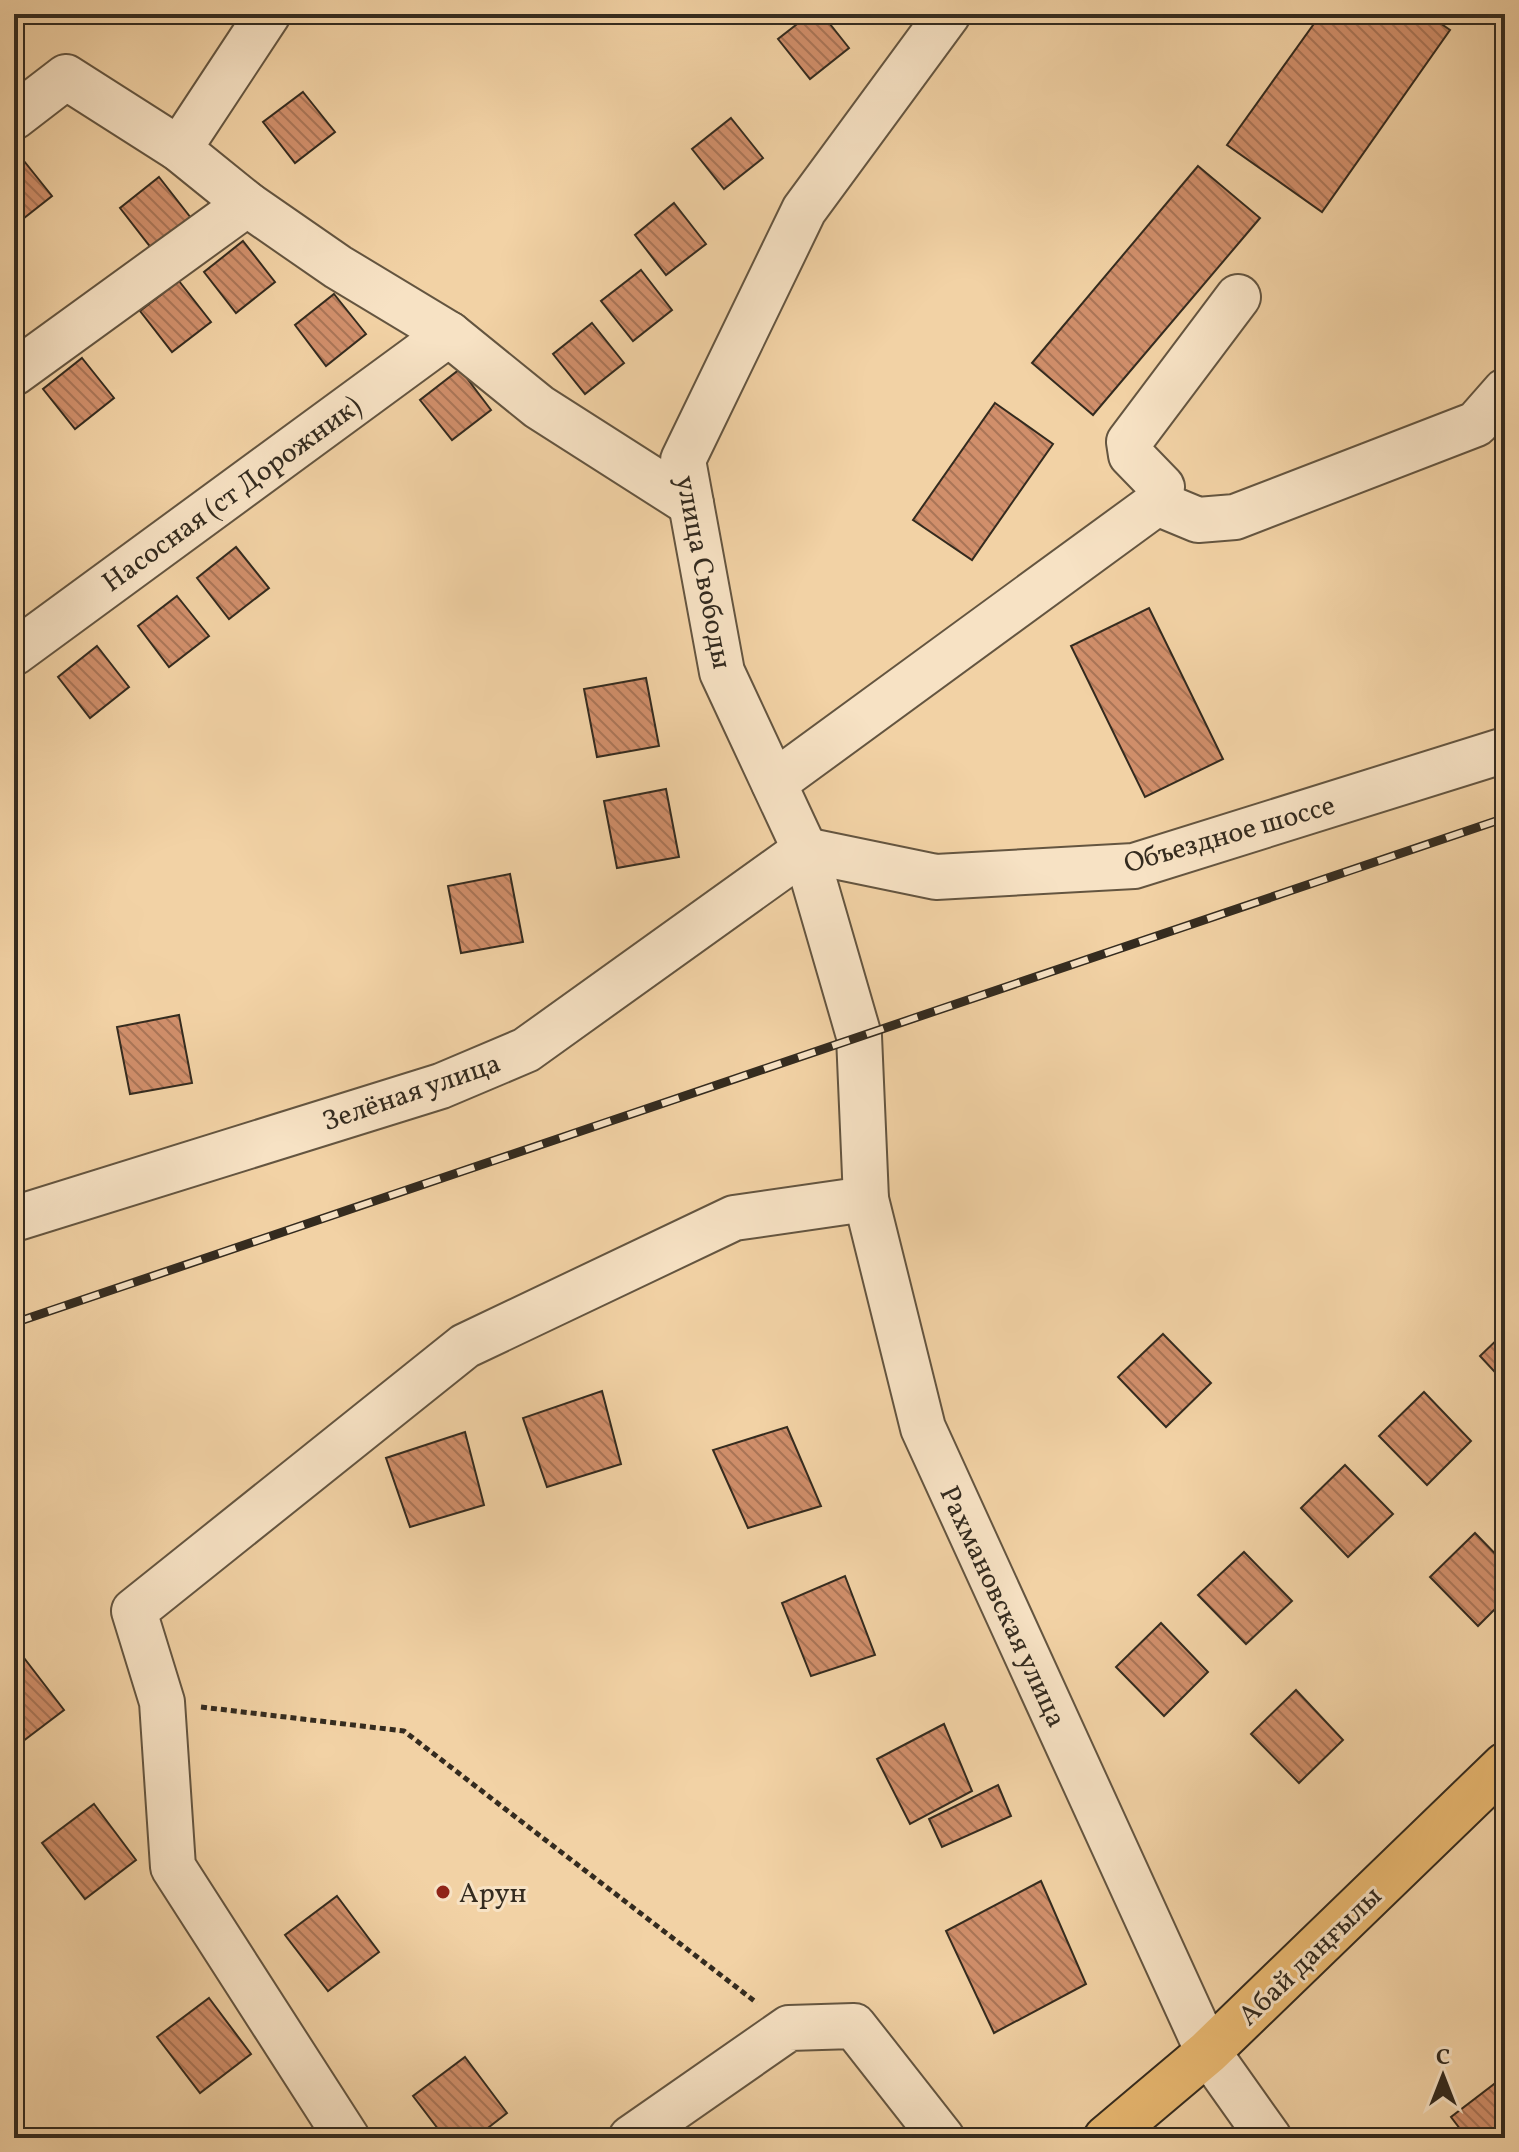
<svg xmlns="http://www.w3.org/2000/svg" width="1519" height="2152" font-family="Vollkorn,serif">
  <defs>
    <pattern id="building-back-hatch" width="6" height="6" patternUnits="userSpaceOnUse" patternTransform="scale(2)"><rect width="6" height="6" fill="#d18f6b"/><path d="M-1 5l2 2M0 0l6 6M5-1l2 2" fill="none" stroke="#aa7557"/></pattern>
  </defs>
  <rect width="100%" height="100%" fill="#f2d2a5"/>
  <filter id="stains"><feTurbulence type="fractalNoise" baseFrequency=".0025" numOctaves="4"/><feColorMatrix values="0 0 0 0 .2 0 0 0 0 .09 0 0 0 0 .02 0 0 0 .5 -.17"/></filter>
  <radialGradient id="worn" r=".72"><stop offset=".6" stop-color="#630" stop-opacity="0"/><stop offset="1" stop-color="#630" stop-opacity=".3"/></radialGradient>
  <g fill="url(#building-back-hatch)" stroke="#342b1f" stroke-width="2">
    <path d="M810 14H822L849 48 810 79 778 39Z"/>
    <path d="M1321 14H1427L1450 30 1322 212 1227 145Z"/>
    <path d="M303 92 335 132 295 163 263 122Z"/>
    <path d="M731 118 763 158 724 189 692 149Z"/>
    <path d="M20 156 52 196 14 226V160Z"/>
    <path d="M1198 166 1260 218 1093 415 1032 363Z"/>
    <path d="M159 177 191 218 152 249 120 208Z"/>
    <path d="M674 203 706 244 666 275 635 235Z"/>
    <path d="M243 241 275 282 236 313 204 272Z"/>
    <path d="M641 270 672 310 633 341 601 301Z"/>
    <path d="M179 281 211 322 172 352 140 311Z"/>
    <path d="M334 294 366 334 326 366 295 325Z"/>
    <path d="M592 323 624 363 585 394 553 354Z"/>
    <path d="M82 358 114 398 75 429 43 389Z"/>
    <path d="M460 369 491 410 452 440 420 400Z"/>
    <path d="M995 403 1053 444 972 560 913 520Z"/>
    <path d="M236 547 269 588 229 619 197 578Z"/>
    <path d="M177 596 209 636 169 667 138 626Z"/>
    <path d="M1149 608 1223 759 1145 797 1071 646Z"/>
    <path d="M97 646 129 687 90 718 58 677Z"/>
    <path d="M646 678 659 746 597 757 584 689Z"/>
    <path d="M666 789 679 857 617 868 604 801Z"/>
    <path d="M510 874 523 942 461 953 448 886Z"/>
    <path d="M179 1015 192 1083 130 1094 117 1027Z"/>
    <path d="M1505 1332V1383L1480 1356Z"/>
    <path d="M1163 1334 1211 1383 1166 1427 1118 1377Z"/>
    <path d="M602 1391 621 1464 547 1487 523 1418Z"/>
    <path d="M1424 1392 1471 1441 1427 1485 1379 1436Z"/>
    <path d="M787 1427 821 1506 748 1528 713 1450Z"/>
    <path d="M465 1432 484 1505 410 1527 386 1458Z"/>
    <path d="M1345 1465 1393 1514 1348 1557 1301 1508Z"/>
    <path d="M1475 1533 1505 1564V1599L1478 1626 1430 1577Z"/>
    <path d="M1244 1552 1292 1601 1246 1644 1198 1595Z"/>
    <path d="M845 1576 875 1655 811 1676 782 1603Z"/>
    <path d="M1161 1623 1208 1672 1164 1716 1116 1667Z"/>
    <path d="M21 1654 64 1710 14 1748V1659Z"/>
    <path d="M1296 1690 1343 1740 1299 1783 1251 1734Z"/>
    <path d="M944 1724 972 1791 910 1824 877 1759Z"/>
    <path d="M998 1785 1011 1816 942 1847 929 1819Z"/>
    <path d="M94 1804 136 1860 85 1899 42 1843Z"/>
    <path d="M1041 1881 1086 1984 994 2033 946 1931Z"/>
    <path d="M337 1896 379 1952 328 1991 285 1935Z"/>
    <path d="M209 1998 251 2054 200 2093 157 2037Z"/>
    <path d="M465 2057 507 2113 475 2138H445L413 2096Z"/>
    <path d="M1502 2078 1505 2138H1467L1451 2117Z"/>
  </g>
  <g fill="none" stroke-linecap="round" stroke-linejoin="round">
    <defs>
      <g id="minor">
        <path d="M948 14 804 210 683 460 722 672 805 850 859 1036 866 1199 923 1428 1208 2052 1269 2138"/>
        <path d="M14 117 66 77 179 149 247 204 338 267 449 334 539 407 691 504"/>
        <path d="M179 149 268 14"/>
        <path d="M14 373 247 204"/>
        <path d="M1157 503 1198 520 1235 517 1476 424 1505 391"/>
        <path d="M14 653 449 334"/>
        <path d="M774 783 1157 503 1162 487 1131 455 1129 442 1238 297"/>
        <path d="M14 1219 441 1086 526 1050 805 850 936 877 1134 866 1505 750"/>
        <path d="M347 2138 173 1867 162 1702 134 1611 465 1346 734 1218 866 1199"/>
        <path d="M631 2138 789 2028 854 2026 942 2138"/>
      </g>
      <path id="major" d="M1106 2138 1208 2052 1505 1765"/>
    </defs>
    <use href="#minor" stroke="#645540" stroke-width="48"/>
    <use href="#major" stroke="#342b1f" stroke-width="48"/>
    <path stroke="#342b1f" stroke-width="5" stroke-dasharray="6 4" stroke-linecap="butt" d="M201 1707 404 1731 757 2003"/>
    <use href="#minor" stroke="#f7e2c4" stroke-width="44"/>
    <use href="#major" stroke="#e9b972" stroke-width="44"/>
    <defs>
      <path id="rail" d="M14 1323 1505 818"/>
    </defs>
    <use href="#rail" stroke="#342b1f" stroke-width="9"/>
    <use href="#rail" stroke="#f7e2c4" stroke-width="6" stroke-dasharray="18" stroke-linecap="butt"/>
  </g>
  <circle fill="#8f2418" stroke="#f7e2c4" stroke-width="3" cx="443" cy="1892" r="8"/>
  <g text-anchor="middle" stroke-width="6" stroke-linejoin="round" paint-order="stroke">
    <g font-size="28" fill="#342b1f" stroke="#f7e2c4">
      <text transform="translate(231 493) rotate(-36)" y="10">Насосная (ст Дорожник)</text>
      <text transform="translate(705 572) rotate(79)" y="10">улица Свободы</text>
      <text transform="translate(1229 833) rotate(-16)" y="10">Объездное шоссе</text>
      <text transform="translate(411 1091) rotate(-19)" y="10">Зелёная улица</text>
      <text transform="translate(1004 1606) rotate(65)" y="10">Рахмановская улица</text>
      <text transform="translate(1309 1955) rotate(-44)" y="10">Абай даңғылы</text>
    </g>
    <g font-size="28" fill="#342b1f" stroke="#f7e2c4" text-anchor="start">
      <text x="459" y="1902">Арун</text>
    </g>
  </g>
  <rect width="1519" height="2152" fill="none" stroke="#f2d2a5" stroke-width="48"/>
  <rect x="16" y="16" width="1487" height="2120" fill="none" stroke="#342b1f" stroke-width="4"/>
  <rect x="24" y="24" width="1471" height="2104" fill="none" stroke="#342b1f" stroke-width="2"/>
  <g transform="translate(1443 2076)" stroke="#f7e2c4" stroke-width="6" paint-order="stroke">
  <path d="M0-6L14 30L0 20L-14 30Z" fill="#342b1f"/>
  <text y="-12" font-size="22" font-weight="bold" text-anchor="middle" fill="#342b1f">С</text>
  </g>
  <rect width="100%" height="100%" filter="url(#stains)"/>
  <rect width="100%" height="100%" fill="url(#worn)"/>
</svg>
